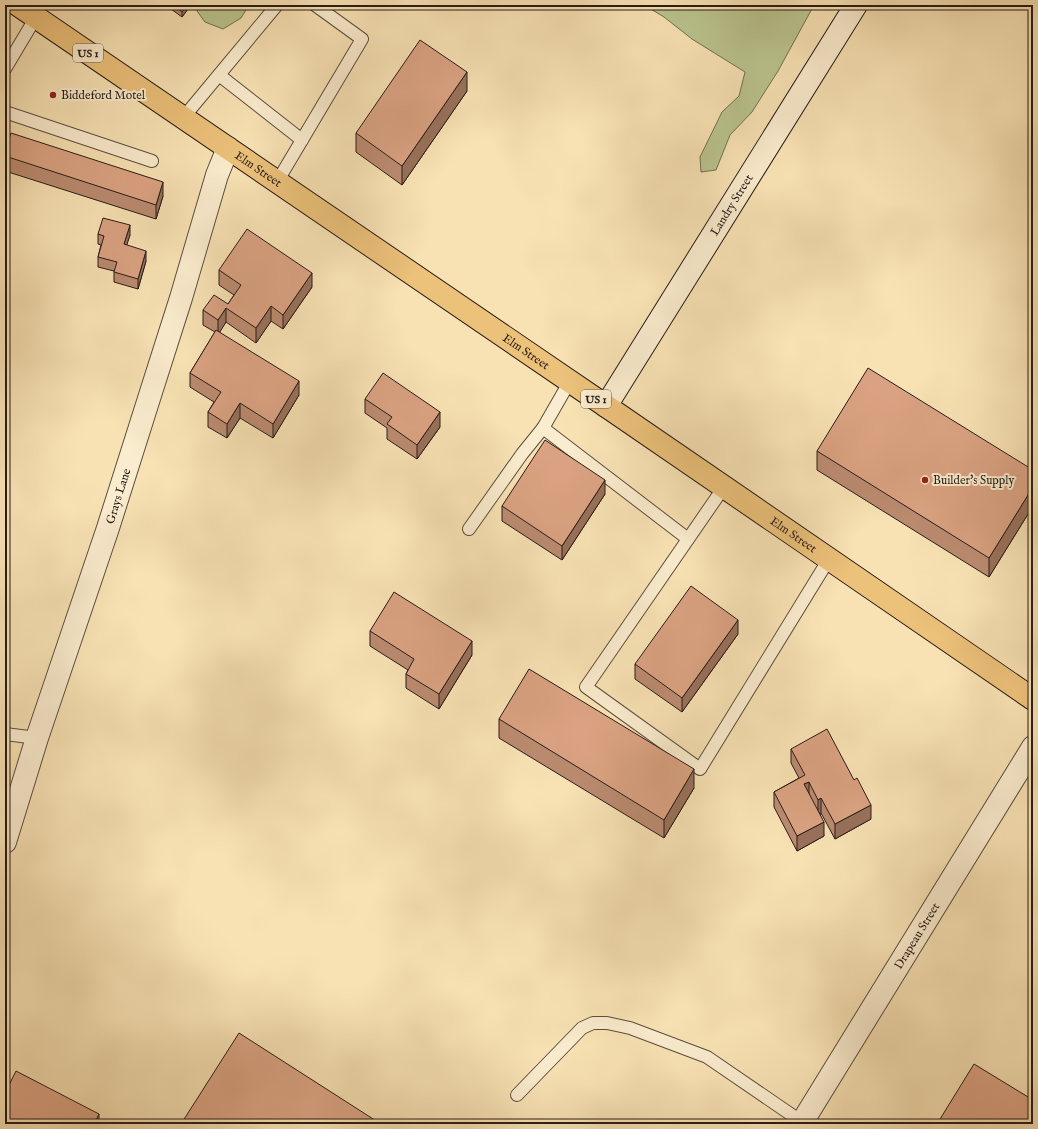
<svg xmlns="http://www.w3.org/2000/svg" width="1038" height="1129" font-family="'IM FELL English',serif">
  <rect width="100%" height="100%" fill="#f8e2b4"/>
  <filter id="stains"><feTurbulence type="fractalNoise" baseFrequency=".005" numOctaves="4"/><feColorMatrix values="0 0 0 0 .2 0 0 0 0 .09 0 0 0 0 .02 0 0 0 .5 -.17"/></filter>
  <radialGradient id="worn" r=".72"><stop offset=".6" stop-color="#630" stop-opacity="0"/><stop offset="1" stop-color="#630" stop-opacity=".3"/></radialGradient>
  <g fill="#bac48f" stroke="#717053">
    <path d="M201 5H249L241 18 223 29 205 22 197 11Z"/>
    <path d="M644 5H814L778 71 752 112 730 135 716 170 701 172 700 157 722 112 739 96 745 72 692 39 664 17Z"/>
  </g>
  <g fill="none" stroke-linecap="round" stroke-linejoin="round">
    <defs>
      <g id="lane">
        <path d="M5 69 36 17"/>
        <path d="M219 75 302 140"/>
        <path d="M5 112 152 161"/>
        <path d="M183 118 277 5"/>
        <path d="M277 182 362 39 315 5"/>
        <path d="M570 381 543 428 688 539"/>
        <path d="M724 487 586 687 700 769 829 559"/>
        <path d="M469 529 522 454 543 428"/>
        <path d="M5 734 37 738"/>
        <path d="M517 1095 582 1028 593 1023H607L630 1028 707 1057 802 1122"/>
      </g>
      <g id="street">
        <path id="s1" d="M5 842 37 738 108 528 152 389 181 298 217 175 228 148"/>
        <path id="s2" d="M801 1124 1033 747"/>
      </g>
      <g id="secondary">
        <path id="s3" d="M606 406 856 5"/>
      </g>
      <g id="primary">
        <path id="s4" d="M18 5 606 406 1033 699"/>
      </g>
    </defs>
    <use href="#lane" stroke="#5c4e3e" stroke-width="14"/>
    <use href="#street" stroke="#5c4e3e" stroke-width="24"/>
    <use href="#secondary" stroke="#281c17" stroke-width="24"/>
    <use href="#primary" stroke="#281c17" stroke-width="24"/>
    <use href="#lane" stroke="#faecce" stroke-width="12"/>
    <use href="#street" stroke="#faecce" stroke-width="22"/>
    <use href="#secondary" stroke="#faecce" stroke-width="22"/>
    <use href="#primary" stroke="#ecc17a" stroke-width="22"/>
  </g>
  <g fill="#bb8b70" stroke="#281c17">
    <path d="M170 5H191L182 17 171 9V6Z"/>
    <path d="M467 91 402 185 356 152V133Z"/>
    <path d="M5 150 163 196 156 219 5 171Z"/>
    <path d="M98 234 130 235 126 245 146 261 138 289 114 282V271L98 267V257L101 245 98 244Z"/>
    <path d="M219 270 312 287 283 329 271 321 256 343 226 322 219 332 299 395 273 438 240 418 227 438 208 427V412L214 402 190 387V373L215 332 203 325V310L228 304 234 295 219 285Z"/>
    <path d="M365 399 440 427 417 459 387 439V428L365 413Z"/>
    <path d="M817 451 1033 470V506L989 577 817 470Z"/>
    <path d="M605 494 562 560 502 521V506Z"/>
    <path d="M370 631 472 655 439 709 406 688V674L408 670 370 646Z"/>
    <path d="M738 634 682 712 635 679V664Z"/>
    <path d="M499 719 694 788 664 838 499 738Z"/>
    <path d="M791 749 871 819 835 839 821 813H820L824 836 797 851 774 807V792L799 778 791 763Z"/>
  </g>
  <g fill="#99715b" stroke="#281c17">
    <path d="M187 5H191L182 17V12Z"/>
    <path d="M467 72V91L402 185V166Z"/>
    <path d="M163 182V196L156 219V205Z"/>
    <path d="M130 225V235L124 254V244Z"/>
    <path d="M146 251V261L138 289V279Z"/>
    <path d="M312 273V287L283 329V315Z"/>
    <path d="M271 306V321L256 343V328Z"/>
    <path d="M226 308V322L218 335V320Z"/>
    <path d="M7 347V357L5 361V351Z"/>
    <path d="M299 381V395L273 438V424Z"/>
    <path d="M240 403V418L227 438V424Z"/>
    <path d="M440 412V427L417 459V445Z"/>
    <path d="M605 480V494L562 560V546Z"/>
    <path d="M1033 487V506L989 577V558Z"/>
    <path d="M738 620V634L682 712V698Z"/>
    <path d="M472 641V655L439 709V694Z"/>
    <path d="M694 769V788L664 838V820Z"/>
    <path d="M809 782V797L804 784Z"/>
    <path d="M821 798V813L818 814V800Z"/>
    <path d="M871 805V819L835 839V824Z"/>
    <path d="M824 822V836L797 851V836Z"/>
    <path d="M99 1114V1124H94Z"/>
  </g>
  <g fill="#daa282" stroke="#281c17">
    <path d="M173 5H187L182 12Z"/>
    <path d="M420 40 467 72 402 166 356 133Z"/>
    <path d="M11 133 163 182 156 205 5 156V150Z"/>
    <path d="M103 218 130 225 124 244 146 251 138 279 114 272 117 262 98 257 104 236 98 234Z"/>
    <path d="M247 229 312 273 283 315 271 306 256 328 226 308 218 320 203 310 214 295 228 304 241 285 219 270Z"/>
    <path d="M216 330 299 381 273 424 240 403 227 424 208 412 221 392 190 373Z"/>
    <path d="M868 368 1033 470V487L989 558 817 451Z"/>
    <path d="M383 373 440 412 417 445 387 424 392 417 365 399Z"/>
    <path d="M545 440 605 480 562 546 502 506Z"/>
    <path d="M691 586 738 620 682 698 635 664Z"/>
    <path d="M394 592 472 641 439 694 406 674 414 659 370 631Z"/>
    <path d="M529 669 694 769 664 820 499 719Z"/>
    <path d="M827 729 854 780 857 778 871 805 835 824 821 798 818 800 809 782 804 784 824 822 797 836 774 792 805 775 791 749Z"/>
    <path d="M239 1033 381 1124H181Z"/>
    <path d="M974 1064 1033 1100V1124H937Z"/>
    <path d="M16 1071 99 1114 94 1124H5V1093Z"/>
  </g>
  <g fill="#8f2418" stroke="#faecce" stroke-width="1.5">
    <circle cx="53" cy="95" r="4"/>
    <circle cx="925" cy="480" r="4"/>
  </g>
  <g text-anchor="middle" stroke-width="4" stroke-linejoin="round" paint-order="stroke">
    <g fill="#faecce" stroke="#675a4e" stroke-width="1">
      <rect x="73" y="44" width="30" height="18" rx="3"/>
      <rect x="581" y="390" width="30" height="18" rx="3"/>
    </g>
    <g font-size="11" font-weight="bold" fill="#281c17">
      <text x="88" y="57">US 1</text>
      <text x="596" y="403">US 1</text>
    </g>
    <g font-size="12" fill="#281c17" stroke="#faecce" text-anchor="start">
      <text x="61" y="99">Biddeford Motel</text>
      <text x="933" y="484">Builder's Supply</text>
    </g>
    <g font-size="12" fill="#281c17" stroke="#faecce">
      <text dy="4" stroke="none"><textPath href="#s4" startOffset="291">Elm Street</textPath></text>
      <text dy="4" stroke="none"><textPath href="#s3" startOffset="237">Landry Street</textPath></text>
      <text dy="4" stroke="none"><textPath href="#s4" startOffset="615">Elm Street</textPath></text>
      <text dy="4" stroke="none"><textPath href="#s1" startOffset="364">Grays Lane</textPath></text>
      <text dy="4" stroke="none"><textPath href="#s4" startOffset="939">Elm Street</textPath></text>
      <text dy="4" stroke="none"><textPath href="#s2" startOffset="221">Drapeau Street</textPath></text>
    </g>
  </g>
  <rect width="1038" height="1129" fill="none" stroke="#f8e2b4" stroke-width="20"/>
  <rect x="6" y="6" width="1026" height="1117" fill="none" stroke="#281c17" stroke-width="2"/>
  <rect x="10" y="10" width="1018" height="1109" fill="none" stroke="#281c17"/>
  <rect width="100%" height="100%" filter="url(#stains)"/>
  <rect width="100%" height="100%" fill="url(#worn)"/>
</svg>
